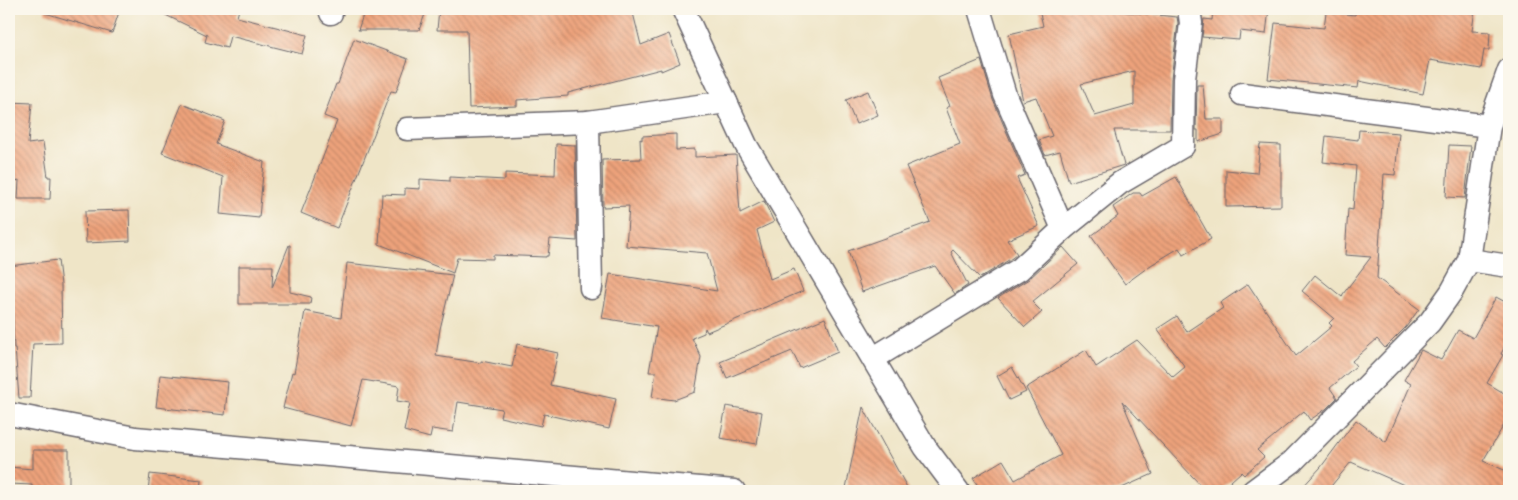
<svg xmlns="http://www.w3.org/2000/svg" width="1518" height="500" font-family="Delius,sans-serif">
  <defs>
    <pattern id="building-back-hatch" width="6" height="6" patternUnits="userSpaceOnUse" patternTransform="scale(1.25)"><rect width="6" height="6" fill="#eea37b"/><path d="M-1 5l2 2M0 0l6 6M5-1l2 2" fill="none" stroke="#c08466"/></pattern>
  </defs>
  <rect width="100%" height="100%" fill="#fbf7ec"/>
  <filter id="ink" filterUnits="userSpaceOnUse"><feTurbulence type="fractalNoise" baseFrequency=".02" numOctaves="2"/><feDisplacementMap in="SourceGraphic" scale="10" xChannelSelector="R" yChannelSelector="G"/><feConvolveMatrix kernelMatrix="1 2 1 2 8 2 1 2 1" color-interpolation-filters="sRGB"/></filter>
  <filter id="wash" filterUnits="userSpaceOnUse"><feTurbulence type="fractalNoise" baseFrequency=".0096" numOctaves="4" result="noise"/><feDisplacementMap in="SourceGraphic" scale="20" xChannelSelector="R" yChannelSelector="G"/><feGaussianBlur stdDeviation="1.12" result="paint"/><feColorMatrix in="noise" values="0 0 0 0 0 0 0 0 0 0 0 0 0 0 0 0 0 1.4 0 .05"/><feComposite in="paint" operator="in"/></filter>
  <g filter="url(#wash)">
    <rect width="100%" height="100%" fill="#efe5c7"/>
    <g id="blocks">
      <g fill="url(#building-back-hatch)" fill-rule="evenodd">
        <path d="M45 9H120L112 33 45 13Z"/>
        <path d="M153 9H239L237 17 307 35 302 54 230 36 227 48 205 42 207 35Z"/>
        <path d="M365 9H427L419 30H358Z"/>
        <path d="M439 9H632L641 45 669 34 680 63 661 71V69L568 93V96L517 100V106L469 108 467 30H437Z"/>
        <path d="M1039 9H1117V11L1177 17 1178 23 1171 79 1170 130H1114L1124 165 1069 182 1060 151 1045 155 1039 140 1052 136 1036 97 1023 101 1009 34 1043 26ZM1134 71V105L1095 116 1081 84Z"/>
        <path d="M1213 9H1269L1266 34 1240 31 1239 40 1202 37 1204 19 1212 20Z"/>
        <path d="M1356 9H1475L1472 31 1490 32 1489 50H1484L1481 69 1430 60 1423 94 1359 81 1358 88 1268 79 1275 23 1324 28 1326 12 1355 15Z"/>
        <path d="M354 39 408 59 396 92 391 91 337 228 301 213 337 121 324 116 336 84H338Z"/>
        <path d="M981 60 993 100 1025 175 1017 178 1039 226 1007 240 1017 254 1012 258 980 278 953 250 951 252 968 285 955 294 935 266 862 292 848 251 930 222 906 166 960 144 946 108 950 106 938 78Z"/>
        <path d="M1197 85H1203L1206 119H1223V134L1198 142V130H1196Z"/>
        <path d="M868 91 878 115 856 124 846 100Z"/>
        <path d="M9 102 32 103 28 144 43 142 48 177H51L50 199H18L19 180 9 183Z"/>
        <path d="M182 104 225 121 216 144 264 162 259 218 220 214 223 177 162 153Z"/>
        <path d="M1359 130 1399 133 1395 175 1384 174 1377 278 1419 309 1406 327 1385 348 1377 339 1352 361 1356 366 1330 388 1337 398 1326 409 1310 420 1304 411 1257 450 1264 457 1244 475 1241 472 1220 491H1206L1122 401 1153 474 1115 491H981L973 478 1003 460 1015 480 1061 455 1026 388 1086 350 1096 367 1137 340 1173 377 1185 367 1157 329 1177 316 1187 332 1223 308 1220 303 1248 284 1296 356 1332 326 1329 323 1334 318 1302 291 1315 275 1342 297 1343 294 1371 257 1345 255 1348 209 1353 210 1356 166 1323 162 1326 136 1358 140Z"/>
        <path d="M676 134V150L695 149V157L736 155 740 213 764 201 774 222 757 230 770 279 794 269 803 291 707 332 705 328 704 333 692 338 701 357 695 392 674 400 652 397 656 372H649L657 327 602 318 610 274 717 291 707 253 626 246 629 206 603 207 602 160 641 159 640 139 642 140V136Z"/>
        <path d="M556 144 575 145 577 241 550 239 548 256H546V257L493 255V259L457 258 453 273 379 244 382 194 405 195V188L420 189V179L450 181V177L505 180V173L555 175Z"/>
        <path d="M1260 144 1281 145V206L1226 207V170L1257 173Z"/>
        <path d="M1449 145 1471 146 1465 198 1446 197Z"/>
        <path d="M1176 177 1211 239 1183 255 1179 248 1151 265 1125 284 1091 236 1118 216 1113 207 1133 193H1140L1142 196Z"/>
        <path d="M129 210 130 241 86 243 85 211Z"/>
        <path d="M289 245H290V292L311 297 310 304H239V266H273L272 288Z"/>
        <path d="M1063 247 1078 264 1032 302 1042 312 1025 327 998 298 1029 279Z"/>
        <path d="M58 260 61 285 62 343 33 344 30 398H19L15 348H14L12 293 9 294V266Z"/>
        <path d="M347 263 453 275 440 329 436 356 481 363V361L512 367 517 344 558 353 550 385 616 399 609 429 544 414 541 426 500 417 502 409 458 402 453 432 432 429 430 438 404 431 410 403 397 401 399 386 363 380 351 426 283 408 292 372 294 373 305 311 341 318Z"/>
        <path d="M1496 297 1509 304V338L1501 354 1503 355 1487 383 1509 396V416L1483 461 1509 472V491H1418L1351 462 1327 491H1299L1321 467 1356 420 1386 442 1411 384 1404 380 1421 350 1441 360 1458 330 1473 338Z"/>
        <path d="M825 318 838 352 800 368 792 351 727 378 720 362Z"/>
        <path d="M1012 367 1026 392 1009 400 997 376Z"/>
        <path d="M160 375 228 382 225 415 156 407Z"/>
        <path d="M726 406 762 412 757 444 720 438Z"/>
        <path d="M863 407 909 491H864L865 488H846Z"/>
        <path d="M33 450H69V489H32V485L9 484V467L33 469Z"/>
        <path d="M150 474 201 480 200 491H148Z"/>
      </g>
    </g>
  </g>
  <g filter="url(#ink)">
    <use href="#blocks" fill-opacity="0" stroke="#6a666c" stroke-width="1"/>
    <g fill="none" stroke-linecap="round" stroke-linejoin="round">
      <defs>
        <g id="street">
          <path d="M683 9 746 145 925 447 958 491"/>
          <path d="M979 9 1005 95 1063 229"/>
          <path d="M331 13 332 9"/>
          <path d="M1242 94 1489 126"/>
          <path d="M588 122 591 288"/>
          <path d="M407 129 588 122 726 102"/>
          <path d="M1469 260 1509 266"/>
          <path d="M874 358 1020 269 1063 229 1120 183 1183 146 1184 79 1191 23 1189 9"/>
          <path d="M9 414 135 438 734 491"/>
          <path d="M1253 491 1292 462 1430 322 1452 291 1469 260 1489 126 1509 70"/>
        </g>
      </defs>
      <use href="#street" stroke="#6a666c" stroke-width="25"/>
      <use href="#street" stroke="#fff" stroke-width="22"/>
    </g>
  </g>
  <rect width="1518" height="500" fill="none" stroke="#fbf7ec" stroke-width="30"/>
</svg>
